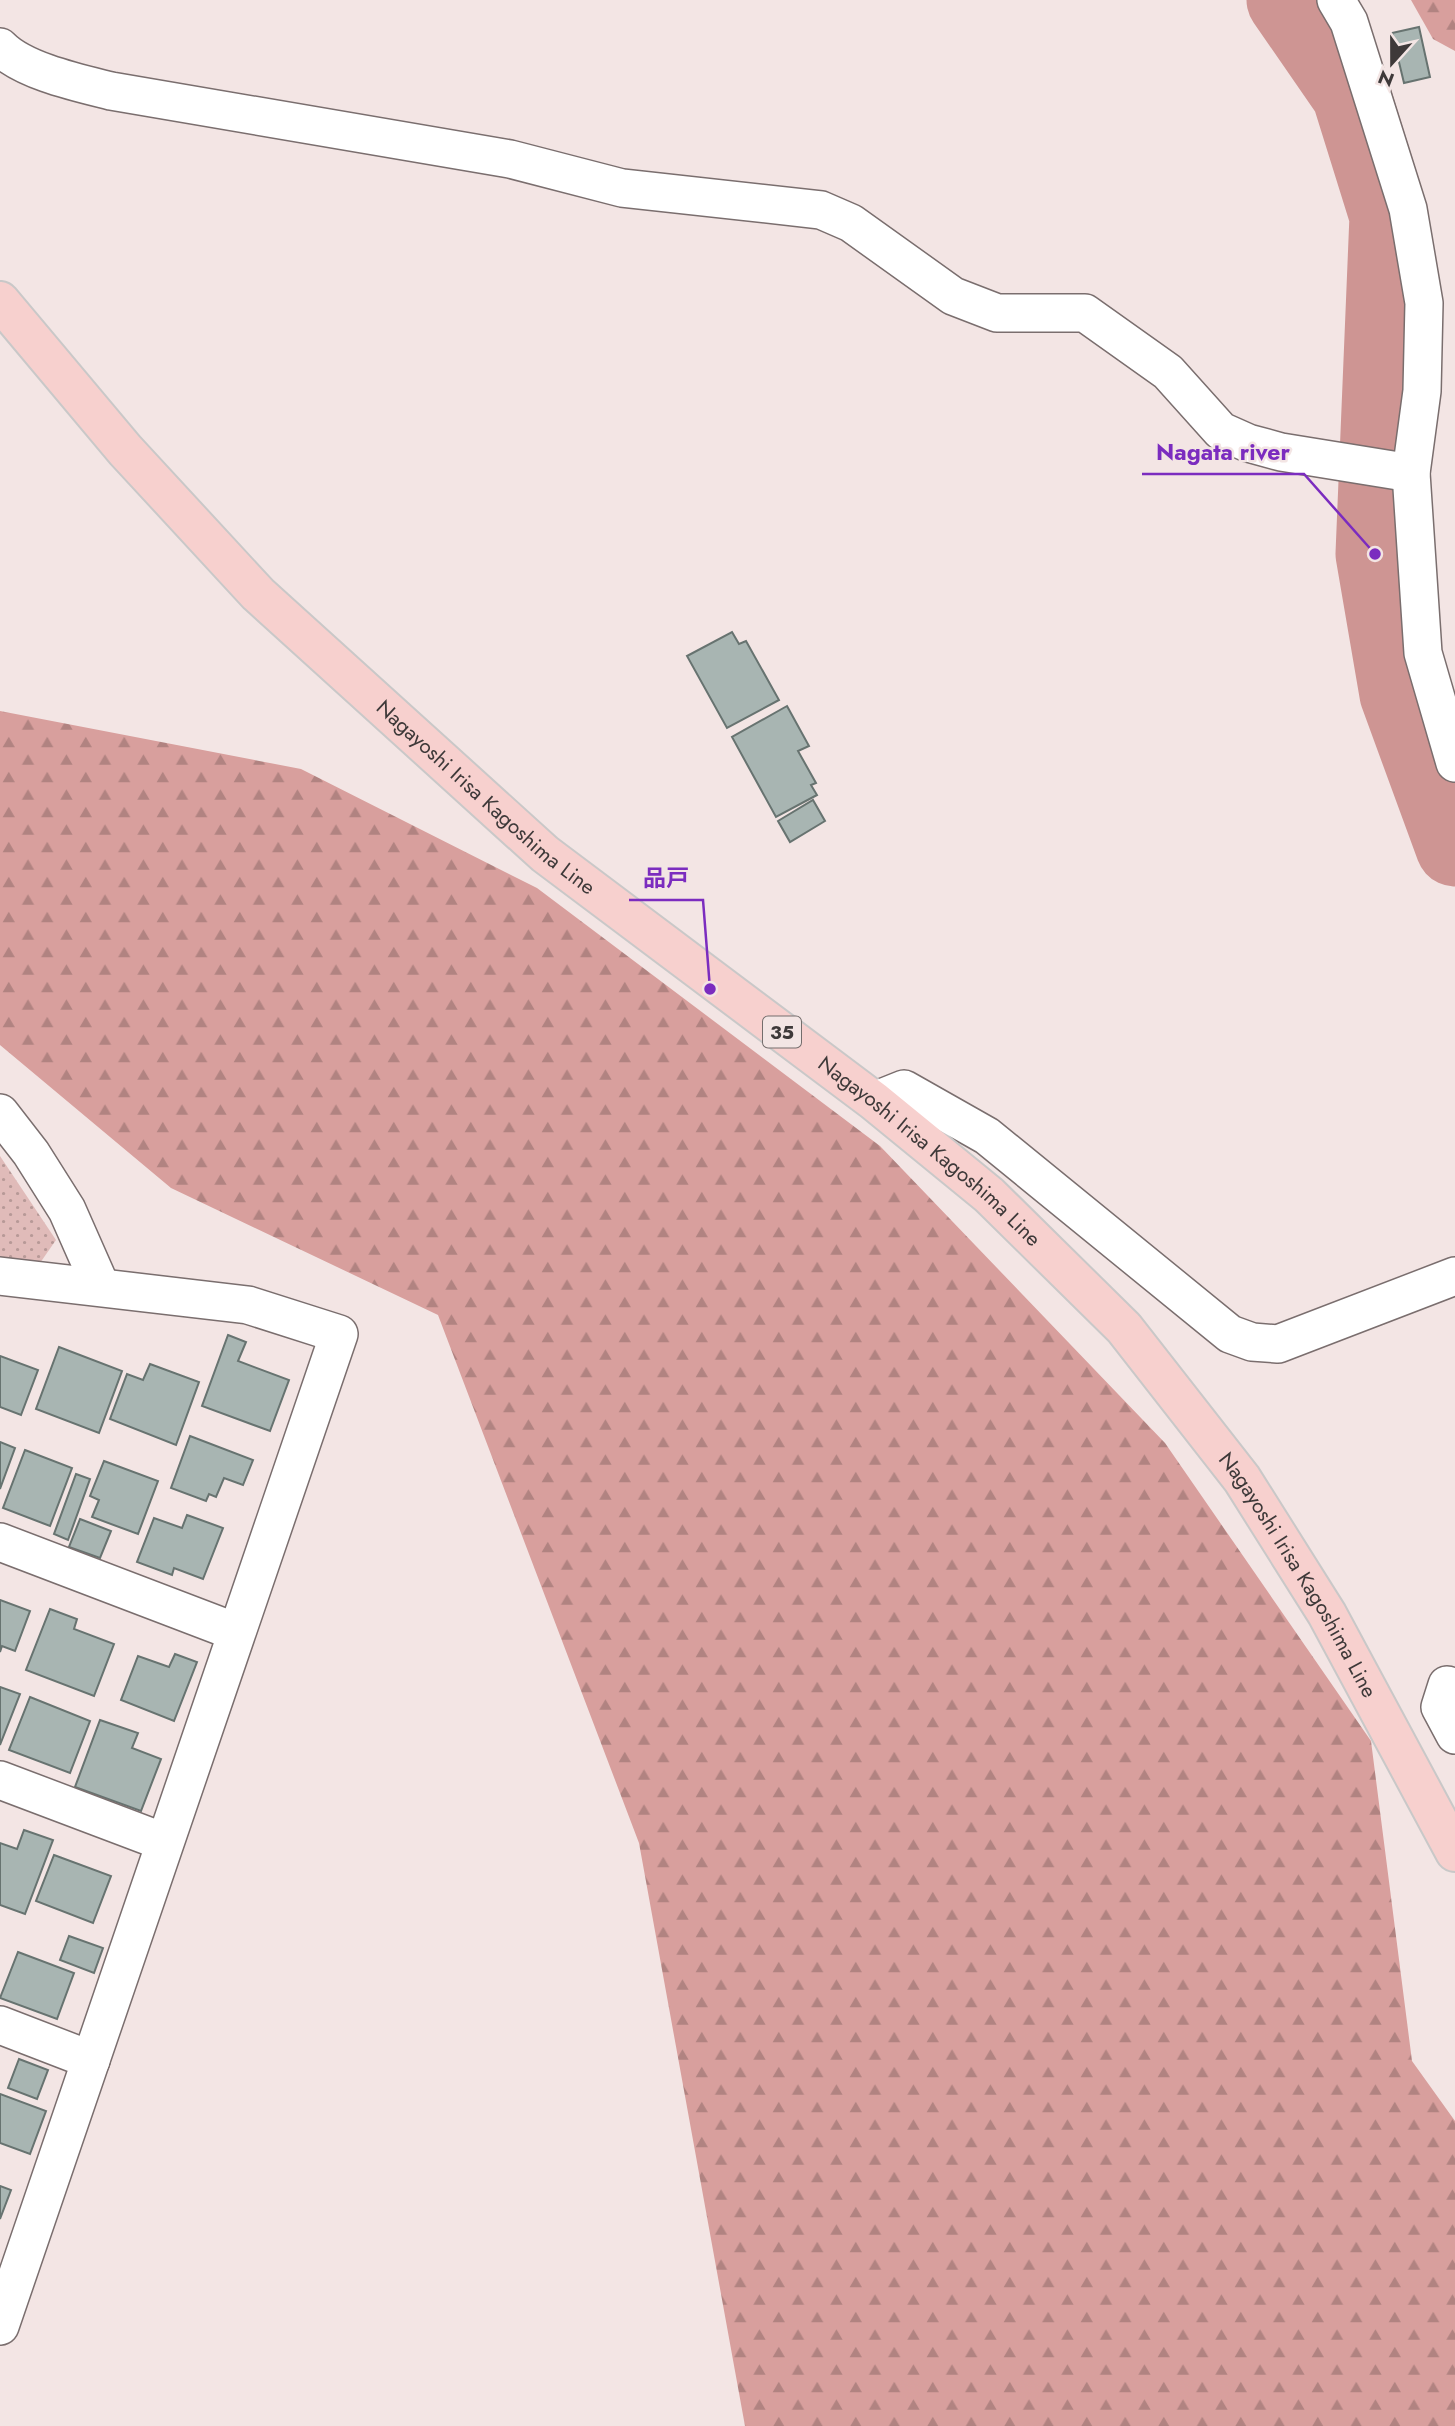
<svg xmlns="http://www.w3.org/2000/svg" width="1455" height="2426" font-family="Jost,'Noto Sans JP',sans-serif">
  <defs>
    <pattern id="grass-dots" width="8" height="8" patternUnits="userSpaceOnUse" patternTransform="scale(1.75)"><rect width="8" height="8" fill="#e0bbb9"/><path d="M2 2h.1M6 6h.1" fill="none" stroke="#b79997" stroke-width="1.8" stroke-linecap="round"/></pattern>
    <pattern id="forest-firs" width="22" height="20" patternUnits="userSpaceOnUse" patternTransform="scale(1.75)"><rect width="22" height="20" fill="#d89f9d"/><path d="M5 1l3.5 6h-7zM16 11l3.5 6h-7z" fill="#b18381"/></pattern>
  </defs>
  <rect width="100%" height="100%" fill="#f3e5e4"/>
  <path fill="url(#grass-dots)" d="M0 1156 56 1240 40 1263 0 1257Z"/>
  <g fill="url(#forest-firs)">
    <path d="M1411 0H1455V51L1433 39Z"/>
    <path d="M0 711 301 769 537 888 880 1146 1165 1443 1371 1741 1412 2061 1455 2121V2426H745L639 1843 438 1315 171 1188 0 1045Z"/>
  </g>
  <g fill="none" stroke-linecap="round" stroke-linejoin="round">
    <path stroke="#ce9593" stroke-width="79" d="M1286 0 1351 94 1389 216 1375 554 1399 694 1455 847"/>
  </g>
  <g fill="#a8b5b2" stroke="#677370" stroke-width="2">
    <path d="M1419 27 1430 77 1404 83 1392 33Z"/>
    <path d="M732 632 739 644 746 641 779 700 727 728 687 656Z"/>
    <path d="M787 706 809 746 798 751 816 783 811 785 817 795 776 817 732 737Z"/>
    <path d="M813 800 825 821 790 842 778 821Z"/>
    <path d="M228 1335 246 1342 238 1361 289 1380 270 1431 202 1406Z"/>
    <path d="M59 1347 122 1371 99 1433 36 1409Z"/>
    <path d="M0 1356 38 1370 21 1415 0 1407Z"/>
    <path d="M150 1364 199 1382 176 1445 110 1419 127 1374 143 1380Z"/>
    <path d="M190 1436 253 1460 243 1485 224 1478 216 1497 209 1494 206 1501 171 1488Z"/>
    <path d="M0 1442 15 1448 0 1489Z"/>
    <path d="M25 1450 72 1468 50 1526 3 1508Z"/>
    <path d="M104 1461 158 1481 138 1534 92 1517 99 1500 90 1496Z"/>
    <path d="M76 1474 90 1479 68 1540 54 1534Z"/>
    <path d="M187 1515 223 1528 203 1579 174 1568 172 1575 137 1562 154 1518 182 1528Z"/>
    <path d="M80 1519 111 1531 100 1558 69 1547Z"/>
    <path d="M0 1600 30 1611 15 1651 2 1646 0 1652Z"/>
    <path d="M50 1609 77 1619 74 1629 114 1644 94 1696 26 1670Z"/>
    <path d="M175 1654 197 1662 174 1721 121 1700 138 1656 169 1667Z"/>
    <path d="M0 1687 20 1694 0 1745Z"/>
    <path d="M30 1697 90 1721 70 1773 9 1750Z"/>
    <path d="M100 1720 138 1733 132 1748 161 1759 141 1811 75 1787Z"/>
    <path d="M24 1830 53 1840 25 1914 0 1905V1843L17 1849Z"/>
    <path d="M54 1855 111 1876 93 1923 36 1901Z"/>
    <path d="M69 1936 103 1948 94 1973 60 1960Z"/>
    <path d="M18 1952 74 1973 57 2019 0 1998Z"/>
    <path d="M19 2059 48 2070 37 2099 8 2088Z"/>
    <path d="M0 2094 46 2111 30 2154 0 2143Z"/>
    <path d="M0 2186 11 2190 0 2219Z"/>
  </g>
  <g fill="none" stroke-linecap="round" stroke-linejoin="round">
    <defs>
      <g id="minor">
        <path d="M1336 0 1349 22 1408 209 1424 303 1422 391 1411 473 1423 653 1455 763"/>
        <path d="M0 47C23 71 79 83 111 91L510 159 622 188 821 210 851 223 953 296 997 313H1085L1168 372 1221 431 1248 443 1281 452 1411 473"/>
        <path d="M874 1101 904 1089 987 1136 1230 1334 1252 1342 1278 1344 1455 1276"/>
        <path d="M0 1113 31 1153 67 1210 101 1287"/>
        <path d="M0 1276 248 1305 339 1334 0 2326"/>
        <path d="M0 1542 236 1632"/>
        <path d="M1455 1687 1447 1685 1440 1707 1455 1735"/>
        <path d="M0 1780 164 1842"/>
        <path d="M0 2025 91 2060"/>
      </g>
      <g id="primary">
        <path id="s1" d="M0 301 125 450 258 594 545 854 874 1101 989 1195 1124 1328 1242 1479 1327 1614 1455 1852"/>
      </g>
    </defs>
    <use href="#minor" stroke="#7a6e6e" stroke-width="40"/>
    <use href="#primary" stroke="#c9c8c8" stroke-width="42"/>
    <use href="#minor" stroke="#fff" stroke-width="37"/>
    <use href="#primary" stroke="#f7d0ce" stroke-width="38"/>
  </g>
  <g text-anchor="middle" stroke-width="5" stroke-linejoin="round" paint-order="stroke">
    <rect fill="#f3e5e4" stroke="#746d6c" stroke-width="2" x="763" y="1016.5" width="38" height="31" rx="5"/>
    <g font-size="19" font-weight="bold" fill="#3e3939">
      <text x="782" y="1039">35</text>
    </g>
    <g font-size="21" fill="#3e3939" stroke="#f3e5e4">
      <text dy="7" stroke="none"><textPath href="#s1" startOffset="696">Nagayoshi Irisa Kagoshima Line</textPath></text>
      <text dy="7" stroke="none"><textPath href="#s1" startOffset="1264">Nagayoshi Irisa Kagoshima Line</textPath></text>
      <text dy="7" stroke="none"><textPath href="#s1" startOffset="1830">Nagayoshi Irisa Kagoshima Line</textPath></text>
    </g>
  </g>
  <path fill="none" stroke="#7b2cbf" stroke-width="2.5" d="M1375 554L1304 474H1142M710 989L703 900H629"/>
  <g fill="#7b2cbf" stroke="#f3e5e4" stroke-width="2.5">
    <circle cx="1375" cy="554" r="7"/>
    <circle cx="710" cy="989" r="7"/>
  </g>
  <g font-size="23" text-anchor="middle" font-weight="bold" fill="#7b2cbf" stroke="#f3e5e4" stroke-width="5" stroke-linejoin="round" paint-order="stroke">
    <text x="1223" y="460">Nagata river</text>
    <text x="666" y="886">品戸</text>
  </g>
  <g transform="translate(1392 63) rotate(201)" stroke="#f3e5e4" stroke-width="5" paint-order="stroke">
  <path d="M0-5L12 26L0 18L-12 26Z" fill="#3e3939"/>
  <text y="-10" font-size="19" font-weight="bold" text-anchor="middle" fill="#3e3939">N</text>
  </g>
</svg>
